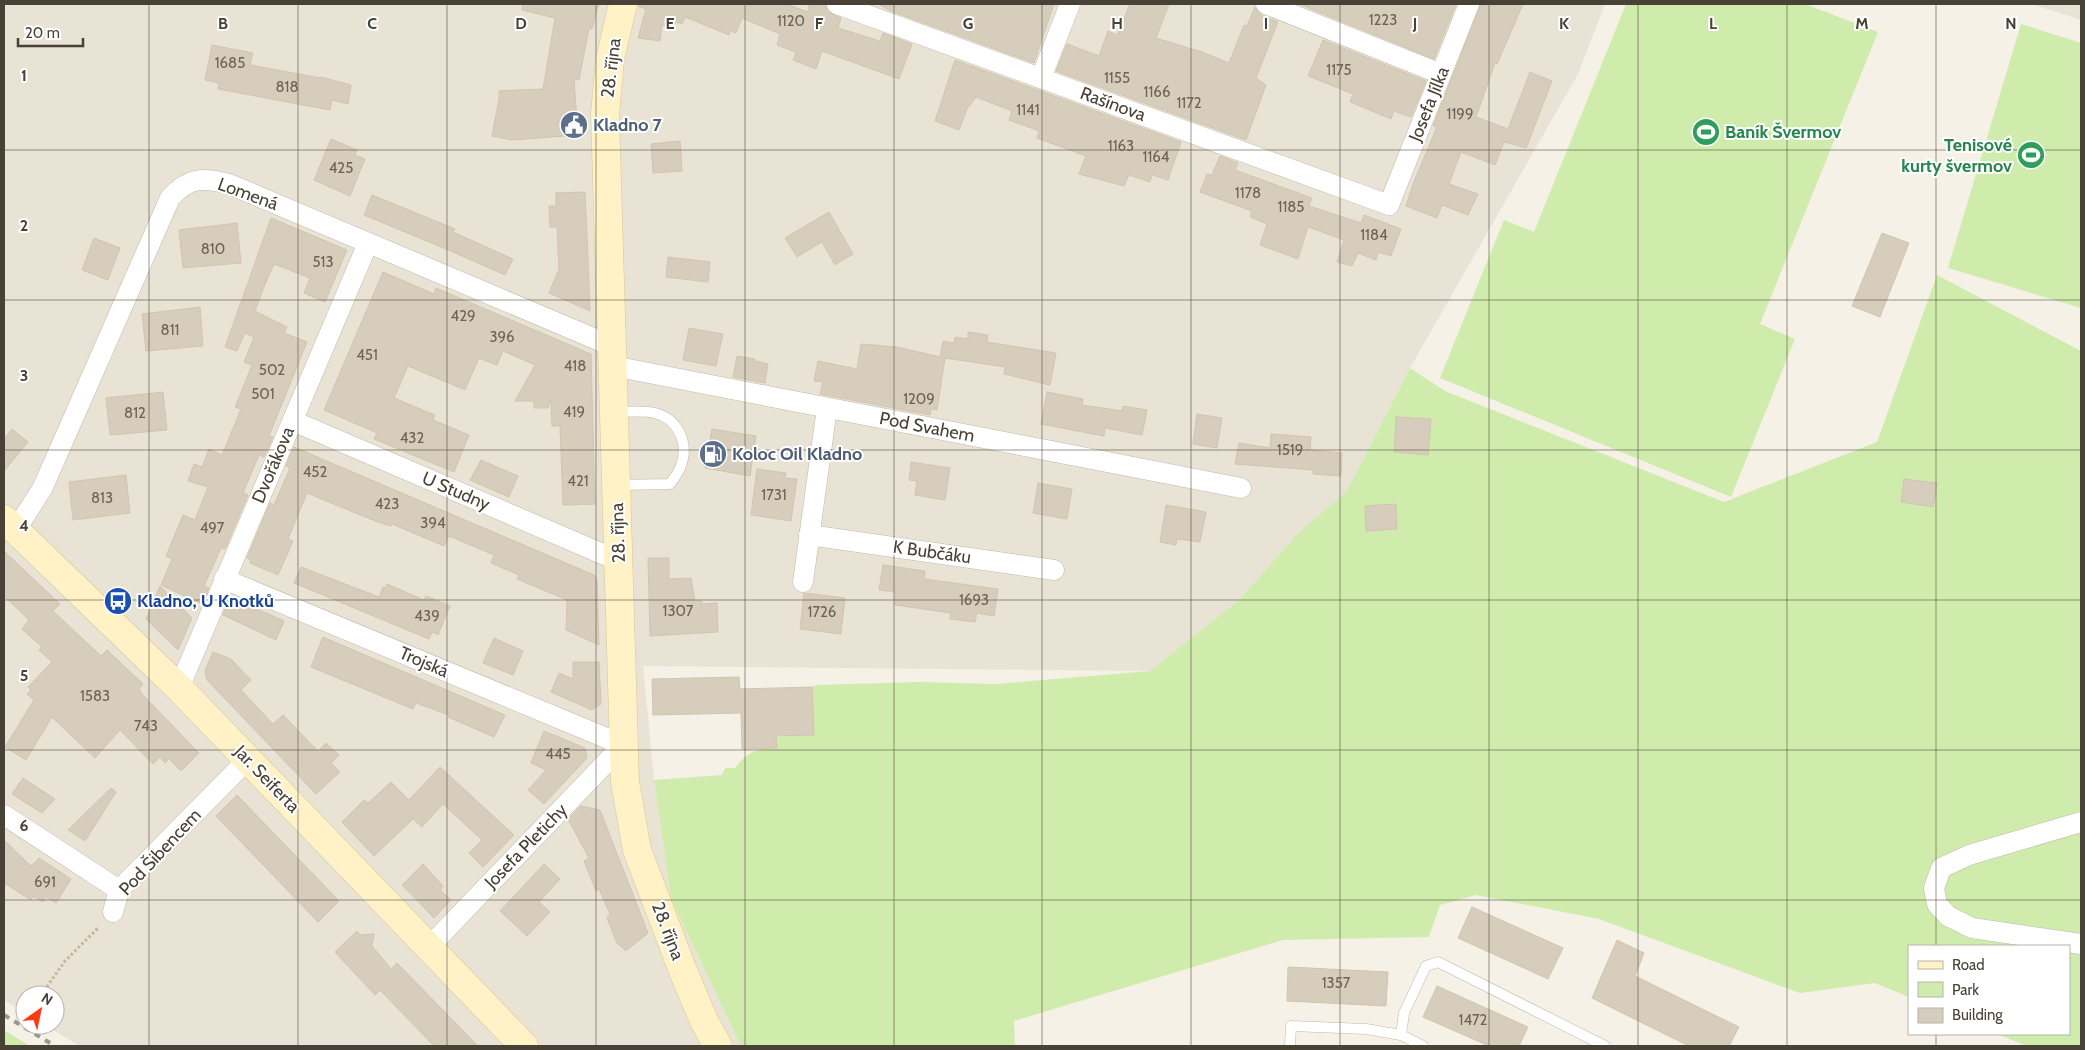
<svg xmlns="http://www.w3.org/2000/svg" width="2085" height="1050" font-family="Cabin,sans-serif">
  <rect width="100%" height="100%" fill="#f5f1e7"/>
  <g fill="#e9e3d5">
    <path d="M4 4H1605L1578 74 1410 368 1347 491 1297 534 1239 600 1150 671 643 666 654 780 671 899 741 1046H80L45 1025H55V995H25V1013L4 1000Z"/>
    <path d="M2031 4H2081V20Z"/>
  </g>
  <g fill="#cfecad">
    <path d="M1626 4H1805L1878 32 1760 324 1795 339 1731 497 1440 378 1504 220 1534 232Z"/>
    <path d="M2021 24 2081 43V308L1948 268Z"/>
    <path d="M1937 275 2081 351V1046H2027L1997 1034H2069V946H1909V997L1875 983 1800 993 1599 919 1476 895 1440 905 1429 937 1283 940 1014 1021 1015 1046H741L671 899 654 780 722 775 725 768H735C748 751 755 749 775 748V737L812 735 811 687 816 685 918 682 996 684 1150 671 1239 600 1297 534 1347 491 1410 368 1445 391 1724 502 1877 442Z"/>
    <path d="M4 1030 30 1046H4Z"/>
  </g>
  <g fill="#d7cdbc" stroke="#d2c5ae">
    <path d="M523 4H599L592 29 589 28 579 80 574 79 578 135 511 140 492 136 499 99V91L543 89 555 18 522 10Z"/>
    <path d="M638 4H786L808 12 809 4H825L828 12 841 18 838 28 880 41 883 33 912 44 899 79 822 51 816 69 793 60 796 52 777 45 780 34 742 18 736 33 730 31 729 35 685 17 682 24 676 22 673 29 662 25 660 41 638 38 646 9 638 6Z"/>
    <path d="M880 4H1054L1034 63 891 11 880 5Z"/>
    <path d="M1130 4H1169L1156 38 1202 52 1229 63 1244 25 1247 26 1255 7 1261 15 1278 22 1256 78 1266 85 1246 140 1056 71 1067 44 1099 56 1108 31 1117 35Z"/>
    <path d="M1299 4H1456L1434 59Z"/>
    <path d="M1481 4H1523L1497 64 1495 63 1476 117 1508 129 1530 72 1552 81 1526 148 1504 142 1495 165 1461 152 1449 184 1478 194 1468 215 1442 205 1437 218 1406 206 1413 184 1437 127 1433 126Z"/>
    <path d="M1323 40 1426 81 1411 117 1394 111 1391 119 1350 102 1353 94 1308 76Z"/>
    <path d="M212 45 253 53 250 65 321 78V77L351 85 348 104 332 100 330 110 218 89 219 83 205 80Z"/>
    <path d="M955 60 1181 142 1168 180 1152 175 1150 182 1129 175 1124 186 1079 174 1086 156 1037 138 1039 131 1009 120 1012 111 976 97 967 109 959 130 935 121Z"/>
    <path d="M331 139 357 150 355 155 365 159 350 196 314 180Z"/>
    <path d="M680 141 682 171 653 173 651 144Z"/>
    <path d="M1220 156 1238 163 1235 170 1312 198 1309 206 1361 223 1364 215 1401 229 1391 256 1378 252 1376 260 1358 253 1352 266 1337 262 1344 240 1308 227 1298 259 1260 245 1267 224 1250 217 1252 211 1200 192 1207 174 1212 175Z"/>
    <path d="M585 192 588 258 590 311 549 293 559 269 557 227H550L549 206H556V193Z"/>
    <path d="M372 195 455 229 453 232 513 259 505 275 446 249 364 215Z"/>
    <path d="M829 212 853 254 835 265 822 242 797 257 785 238Z"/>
    <path d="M271 218 347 250 325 302 304 293 310 278 274 264 263 289 255 311 287 327 284 333 307 342 269 436 273 437 264 457 259 455 243 493 248 495 225 549 221 548 204 586 209 588 202 604 161 585 172 559 166 556 183 515 195 520 208 487 188 481 194 464 202 467 209 449 222 455 241 409 235 407 252 365 244 362 254 337 245 333 237 351 225 347Z"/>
    <path d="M237 223 241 263 183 268 179 230Z"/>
    <path d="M1882 233 1909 243 1880 317 1852 306Z"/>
    <path d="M94 238 120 248 108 280 82 270Z"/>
    <path d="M668 257 710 262 708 282 666 277Z"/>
    <path d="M383 272 434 294 436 288 591 354 595 504 563 505 560 426H552L551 400 548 408H534V401H515L535 365 503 351 497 365 479 358 465 390 408 366 394 398 435 415 433 420 469 435 454 472 374 439 377 433 324 410Z"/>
    <path d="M200 307 203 346 146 351 142 314Z"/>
    <path d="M689 328 723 334 716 366 683 360Z"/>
    <path d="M968 332 988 335 987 342 1056 353 1050 385 1004 374 1005 367 945 358 937 410 931 409 930 415 820 394 823 382 814 381 818 361 857 369 861 344 897 347 940 357 943 341 954 343 955 337 968 339Z"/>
    <path d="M737 356 755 359V361L768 364 765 383 733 377Z"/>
    <path d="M163 392 167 430 110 435 106 398Z"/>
    <path d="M1047 392 1083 399 1082 405 1122 411 1123 406 1147 410 1142 435 1105 428 1104 436 1041 424Z"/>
    <path d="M1197 414 1222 418 1217 448 1193 444Z"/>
    <path d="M1396 417 1431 419 1428 455 1394 452Z"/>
    <path d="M12 429 28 442 4 471V439Z"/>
    <path d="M712 429 756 436 750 476 705 468Z"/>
    <path d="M1271 434 1311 437 1310 450 1342 453 1341 476 1313 474V470L1235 464 1239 443 1270 448Z"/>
    <path d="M294 447 594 575 597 579 599 645 566 630 567 600 517 579 519 575 491 563 494 555 449 536 444 546 392 524 391 526 375 521 307 493 288 539 293 541 278 575 250 563 251 560 247 558 270 503 274 505 290 468 286 466Z"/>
    <path d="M481 460 518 476 509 497 470 480Z"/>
    <path d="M911 462 950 468 945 500 915 495 917 481 909 480Z"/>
    <path d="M757 469 786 473 785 478 797 479 791 521 751 515Z"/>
    <path d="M126 475 130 513 73 520 69 482Z"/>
    <path d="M1904 479 1937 483 1933 507 1901 502Z"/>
    <path d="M1038 483 1072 489 1067 519 1033 513Z"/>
    <path d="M1396 504 1397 529 1366 531 1365 506Z"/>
    <path d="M1166 505 1206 512 1200 542 1177 539 1176 545 1160 542Z"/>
    <path d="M4 551 60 604 53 611 101 656 107 650 143 684 139 689 142 694 199 753 181 771 169 759 165 763 160 757 153 764 120 730 95 758 52 717 26 760 5 747 34 700 27 694 31 690 28 687 52 662 39 650 42 647 22 629 29 620 4 596Z"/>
    <path d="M648 558H669V579L691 578 695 601H702V604L717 603 718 632 650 636Z"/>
    <path d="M883 565 925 571 924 579 998 589 994 616 977 613 975 622 950 619 951 613 895 605V592L879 590Z"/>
    <path d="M301 567 379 597 383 587 385 588 387 584 424 600 426 596 450 606 438 635 432 632 429 639 294 583Z"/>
    <path d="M160 586 192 618 178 650 146 619Z"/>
    <path d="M804 593 845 598 841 634 800 629Z"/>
    <path d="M230 597 284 621 276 640 223 615Z"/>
    <path d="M323 637 505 715 494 737 448 717 449 715 416 703 413 709 311 667Z"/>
    <path d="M494 638 523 651 513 675 483 663Z"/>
    <path d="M213 652 231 659 251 680 241 690 273 724 283 715 318 751 326 743 339 755 331 763 340 772 316 794 207 680 205 671Z"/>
    <path d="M573 662H599L601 704 592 710 551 692 559 673 573 679Z"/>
    <path d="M739 677 740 689 812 687 814 735 776 736 777 748 742 749 741 713 653 715 652 679Z"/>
    <path d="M544 731 585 748 587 758 544 804 528 790 546 770 531 763Z"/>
    <path d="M440 767 514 835 483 867 469 853 482 840 443 804 422 827 413 819 374 856 342 822 364 800 368 803 391 782 409 800Z"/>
    <path d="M23 778 55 799 42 813 12 794Z"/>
    <path d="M111 788 116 792 85 841 68 830Z"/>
    <path d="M237 795 339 901 318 922 216 816Z"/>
    <path d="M581 806 600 810 648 933 626 951 617 943 607 918 610 914 599 889 596 891 584 861 589 858 568 819Z"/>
    <path d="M4 840 31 866 39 858 71 879 56 903 46 897 43 902 33 896 31 900 4 883Z"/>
    <path d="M423 864 443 886 440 890 451 900 434 918 402 885Z"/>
    <path d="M544 864 560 879 539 902 550 912 527 936 500 911Z"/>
    <path d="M1472 907 1563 948 1548 979 1458 938Z"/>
    <path d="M357 931 360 935 374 934 372 946 391 969 397 963 478 1046H434L380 990 375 995 335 952Z"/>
    <path d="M1617 940 1644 953 1635 976 1739 1027 1729 1046H1689L1592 998Z"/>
    <path d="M1288 967 1388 972 1386 1006 1287 1001Z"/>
    <path d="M1437 986 1528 1027 1519 1046H1489L1423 1017Z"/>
  </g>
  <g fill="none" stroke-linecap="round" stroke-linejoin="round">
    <defs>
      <g id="lane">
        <path d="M616 412C628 412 643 410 655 413 679 419 690 445 680 468 678 474 673 479 670 484L618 485"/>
        <path d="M1401 1035 1404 1013 1426 966 1438 962 1605 1046"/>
        <path d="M1290 1046 1291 1026 1366 1029 1401 1035 1423 1046"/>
      </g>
      <g id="street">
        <path d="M837 4 1389 205 1469 4"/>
        <path d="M1266 4 1441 74"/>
        <path d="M1041 78 1070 4"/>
        <path d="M613 366 1241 488"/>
        <path d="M293 421 619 561"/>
        <path d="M16 530 43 487 170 198C189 177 203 177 229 184L612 346"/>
        <path d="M809 535 1054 570"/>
        <path d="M224 579 623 745 429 947"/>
        <path d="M803 582 827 408"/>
        <path d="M179 688 368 243"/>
        <path d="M4 815 119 890"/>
        <path d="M2081 822 1969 855 1941 868 1934 888 1937 904 1948 916 1972 928 2081 944"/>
        <path d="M113 912 119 890 248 759"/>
      </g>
      <g id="secondary">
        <path d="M623 4 610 59 605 114 625 782 637 850 683 971 704 1021 718 1046"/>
        <path d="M4 519 179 688 524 1046"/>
      </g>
    </defs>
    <use href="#lane" stroke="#c1b9a9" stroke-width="11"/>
    <use href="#street" stroke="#c1b9a9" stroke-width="21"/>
    <use href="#secondary" stroke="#d8c694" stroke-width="29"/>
    <path stroke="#c4b599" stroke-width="3" stroke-dasharray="2.5 2.5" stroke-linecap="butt" d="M41 995 65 961 99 927"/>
    <use href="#lane" stroke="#fff" stroke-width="10"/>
    <use href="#street" stroke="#fff" stroke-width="20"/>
    <use href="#secondary" stroke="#fff2c7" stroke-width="28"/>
    <path stroke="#979797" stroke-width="4" stroke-dasharray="6 6" stroke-linecap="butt" d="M4 1015 55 1046"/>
  </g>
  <path fill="none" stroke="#484135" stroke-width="1" stroke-opacity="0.55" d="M149 4V1046M298 4V1046M447 4V1046M596 4V1046M745 4V1046M894 4V1046M1042 4V1046M1191 4V1046M1340 4V1046M1489 4V1046M1638 4V1046M1787 4V1046M1936 4V946M4 150H2081M4 300H2081M4 450H2081M4 600H2081M4 750H2081M4 900H2081M1936 1034V1046"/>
  <defs>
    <symbol id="civic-disc" viewBox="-11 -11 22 22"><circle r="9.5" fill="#5c6f8a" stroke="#fff"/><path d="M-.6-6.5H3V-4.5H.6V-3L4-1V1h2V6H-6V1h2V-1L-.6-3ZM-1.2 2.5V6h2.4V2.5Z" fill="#fff"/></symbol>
    <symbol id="stadium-disc" viewBox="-11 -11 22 22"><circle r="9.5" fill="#2e9e5b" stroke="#fff"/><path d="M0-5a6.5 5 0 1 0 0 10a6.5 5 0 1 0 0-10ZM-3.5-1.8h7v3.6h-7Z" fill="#fff"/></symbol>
    <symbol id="fuel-disc" viewBox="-11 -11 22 22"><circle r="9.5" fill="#5c6f8a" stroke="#fff"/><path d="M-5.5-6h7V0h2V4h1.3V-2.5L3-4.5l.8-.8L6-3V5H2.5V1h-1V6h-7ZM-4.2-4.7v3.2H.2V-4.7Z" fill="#fff"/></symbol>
    <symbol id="bus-disc" viewBox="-11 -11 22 22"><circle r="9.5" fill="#1a4fb4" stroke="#fff"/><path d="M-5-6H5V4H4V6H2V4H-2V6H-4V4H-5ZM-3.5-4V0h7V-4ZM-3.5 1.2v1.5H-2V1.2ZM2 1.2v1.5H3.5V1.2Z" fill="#fff"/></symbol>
  </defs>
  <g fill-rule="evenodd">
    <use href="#civic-disc" x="558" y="109" width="32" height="32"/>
    <use href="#stadium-disc" x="1690" y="116" width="32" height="32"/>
    <use href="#stadium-disc" x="2015" y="139" width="32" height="32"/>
    <use href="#fuel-disc" x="697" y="438" width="32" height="32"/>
    <use href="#bus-disc" x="102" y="585" width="32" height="32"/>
  </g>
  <g text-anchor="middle" stroke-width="4" stroke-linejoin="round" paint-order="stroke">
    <g font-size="15" fill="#6c6457">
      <text x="1383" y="25">1223</text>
      <text x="791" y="26">1120</text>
      <text x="230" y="68">1685</text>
      <text x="1339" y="75">1175</text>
      <text x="1117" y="83">1155</text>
      <text x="287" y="92">818</text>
      <text x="1157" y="97">1166</text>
      <text x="1189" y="108">1172</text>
      <text x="1028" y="115">1141</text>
      <text x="1460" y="119">1199</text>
      <text x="1121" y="151">1163</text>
      <text x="1156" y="162">1164</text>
      <text x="341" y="173">425</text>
      <text x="1248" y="198">1178</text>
      <text x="1291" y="212">1185</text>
      <text x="1374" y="240">1184</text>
      <text x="213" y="254">810</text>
      <text x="323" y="267">513</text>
      <text x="463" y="321">429</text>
      <text x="170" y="335">811</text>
      <text x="502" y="342">396</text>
      <text x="367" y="360">451</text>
      <text x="575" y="371">418</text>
      <text x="272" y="375">502</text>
      <text x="263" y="399">501</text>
      <text x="919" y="404">1209</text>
      <text x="574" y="417">419</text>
      <text x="135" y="418">812</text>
      <text x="412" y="443">432</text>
      <text x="1290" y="455">1519</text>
      <text x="315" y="477">452</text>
      <text x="578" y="486">421</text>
      <text x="774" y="500">1731</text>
      <text x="102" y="503">813</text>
      <text x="387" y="509">423</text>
      <text x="433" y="528">394</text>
      <text x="212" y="533">497</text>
      <text x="974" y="605">1693</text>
      <text x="678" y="616">1307</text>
      <text x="822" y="617">1726</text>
      <text x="427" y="621">439</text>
      <text x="95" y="701">1583</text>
      <text x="146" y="731">743</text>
      <text x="558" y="759">445</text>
      <text x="45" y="887">691</text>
      <text x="1336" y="988">1357</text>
      <text x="1473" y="1025">1472</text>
    </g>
    <g font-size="18" fill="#484135" stroke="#fff">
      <text transform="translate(611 68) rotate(-83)" y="6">28. října</text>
      <text transform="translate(1113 104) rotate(20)" y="6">Rašínova</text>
      <text transform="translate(1429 104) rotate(-68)" y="6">Josefa Jílka</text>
      <text transform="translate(248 194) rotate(20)" y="6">Lomená</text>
      <text transform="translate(927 427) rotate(11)" y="6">Pod Svahem</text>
      <text transform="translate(273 465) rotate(-67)" y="6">Dvořákova</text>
      <text transform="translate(456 491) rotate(23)" y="6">U Studny</text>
      <text transform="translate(618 533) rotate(-92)" y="6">28. října</text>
      <text transform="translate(932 552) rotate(8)" y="6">K Bubčáku</text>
      <text transform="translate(424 662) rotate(23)" y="6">Trojská</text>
      <text transform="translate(267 779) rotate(46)" y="6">Jar. Seiferta</text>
      <text transform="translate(526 846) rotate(-46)" y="6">Josefa Pletichy</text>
      <text transform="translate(160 852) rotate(-47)" y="6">Pod Šibencem</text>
      <text transform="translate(668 931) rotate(69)" y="6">28. října</text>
    </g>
    <g font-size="18" font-weight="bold" fill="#4e5e75" stroke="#fff" text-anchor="start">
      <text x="593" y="131">Kladno 7</text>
      <text x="732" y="460">Koloc Oil Kladno</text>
    </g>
    <g font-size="18" font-weight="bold" fill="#27864d" stroke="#fff" text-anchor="start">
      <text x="1725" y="138">Baník Švermov</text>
      <text x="2012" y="151" text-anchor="end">Tenisové<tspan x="2012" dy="21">kurty švermov</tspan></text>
    </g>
    <g font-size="18" font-weight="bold" fill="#164399" stroke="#fff" text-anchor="start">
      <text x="137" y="607">Kladno, U Knotků</text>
    </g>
  </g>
  <g font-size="16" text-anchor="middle" font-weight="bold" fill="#484135" stroke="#fff" stroke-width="4" stroke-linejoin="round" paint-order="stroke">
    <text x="223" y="29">B</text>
    <text x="372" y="29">C</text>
    <text x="521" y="29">D</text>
    <text x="670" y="29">E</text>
    <text x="819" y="29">F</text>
    <text x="968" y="29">G</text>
    <text x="1117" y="29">H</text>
    <text x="1266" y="29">I</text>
    <text x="1415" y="29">J</text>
    <text x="1564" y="29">K</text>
    <text x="1713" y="29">L</text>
    <text x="1862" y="29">M</text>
    <text x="2011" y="29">N</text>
    <text x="24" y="81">1</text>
    <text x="24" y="231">2</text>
    <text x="24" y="381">3</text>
    <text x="24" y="531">4</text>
    <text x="24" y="681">5</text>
    <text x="24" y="831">6</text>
  </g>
  <rect width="2085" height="1050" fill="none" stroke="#484135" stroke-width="10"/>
  <rect x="1908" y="945" width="162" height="90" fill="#ffffff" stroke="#b6b3ae"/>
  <rect x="1918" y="961" width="25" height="8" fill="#fff2c7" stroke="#b6b3ae"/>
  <text x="1952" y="970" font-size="15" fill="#484135">Road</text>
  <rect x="1918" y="982" width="25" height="15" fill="#cfecad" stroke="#b6b3ae"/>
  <text x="1952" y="995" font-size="15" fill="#484135">Park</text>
  <rect x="1918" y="1008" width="25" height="15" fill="#d7cdbc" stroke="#b6b3ae"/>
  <text x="1952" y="1020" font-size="15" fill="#484135">Building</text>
  <g transform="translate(40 1010) rotate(33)"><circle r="24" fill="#ffffff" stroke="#b6b3ae"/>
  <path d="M0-4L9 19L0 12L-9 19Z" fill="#ff3a14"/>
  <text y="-8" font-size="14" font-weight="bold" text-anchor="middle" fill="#484135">N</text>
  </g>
  <path d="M18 38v8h65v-8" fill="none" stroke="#484135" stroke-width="2.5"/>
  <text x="25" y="38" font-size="15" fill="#484135" stroke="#ffffff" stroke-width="4" paint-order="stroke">20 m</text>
</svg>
